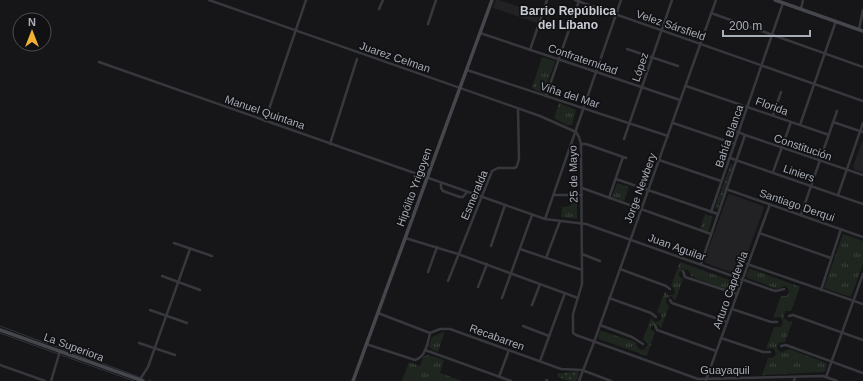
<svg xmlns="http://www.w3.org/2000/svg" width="863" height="381" font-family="Arial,sans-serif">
  <defs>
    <pattern id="grass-dots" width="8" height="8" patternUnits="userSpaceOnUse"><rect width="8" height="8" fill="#1e261f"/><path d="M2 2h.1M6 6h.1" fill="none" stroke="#3c433d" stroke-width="1.8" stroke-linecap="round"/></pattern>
    <pattern id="park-tufts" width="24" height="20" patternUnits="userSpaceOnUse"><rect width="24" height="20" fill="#1e261f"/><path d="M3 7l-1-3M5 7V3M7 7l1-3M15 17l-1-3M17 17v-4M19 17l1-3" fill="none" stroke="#3c433d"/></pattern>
  </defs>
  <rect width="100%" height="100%" fill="#161618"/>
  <g fill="#222225">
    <path d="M496 0H499L540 14 537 23 493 8Z"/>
    <path d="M862 142H863V173L855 170 853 166Z"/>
    <path d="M730 194 763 206 764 208 740 274 738 275 706 263 704 261 728 195Z"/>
  </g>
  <g fill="url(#grass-dots)">
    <path d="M731 164 733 166 718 208 716 209 715 207Z"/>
    <path d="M577 371 579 374 576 381H569L558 377V374Z"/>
  </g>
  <g fill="url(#park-tufts)">
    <path d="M542 57 555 61 544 94 532 88Z"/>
    <path d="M559 103 576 110 572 125H567L554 118Z"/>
    <path d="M617 183 629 187 624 201 612 197Z"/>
    <path d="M571 199H577V219L561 217 562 207 571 206Z"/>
    <path d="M705 214 713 217 708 232 700 229Z"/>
    <path d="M843 234 863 241V264L851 297 824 288Z"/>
    <path d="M680 262 735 282 736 284 734 290 732 291 692 277 688 270 683 269 679 273V276L683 279 675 301 672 296 666 299V303L669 306 661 328 657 324 651 326V330L655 332 647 356 599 339 598 337 600 331H602L635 342 638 348 641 350 645 349 648 344 643 339 651 318 655 322 661 320V314L657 312 665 291 668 295H673L675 293 674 288 671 286Z"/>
    <path d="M751 269 800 287 791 311H786L784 314C783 319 786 320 790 322L793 320 785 342 779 343 777 347 778 350 782 352 789 349 826 363 827 365 825 371 823 372 762 375 768 358H772L776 355 775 351 773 348 766 349 774 327H780L783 323 782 319 779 317 773 318 781 296H787L789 291 788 288 785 286 777 289 748 278 746 276 749 270Z"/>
    <path d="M443 332 444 333 438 352 431 349 429 346 432 337Z"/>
    <path d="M428 355 444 360 440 373 462 381H402L409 362 420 366 423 357Z"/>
  </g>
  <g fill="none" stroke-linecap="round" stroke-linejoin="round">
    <g stroke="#2c353c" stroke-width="1">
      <path d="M0 326 48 344"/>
      <path d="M0 333 58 354"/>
      <path d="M52 345 87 358"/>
      <path d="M61 355 134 381"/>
      <path d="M91 359 139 377"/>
      <path d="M149 380 151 381"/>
    </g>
    <g stroke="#37383d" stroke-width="2.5">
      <path d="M209 0 540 116 576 132"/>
      <path d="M575 0 863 101"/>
      <path d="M379 9 383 0"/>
      <path d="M801 9 803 0"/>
      <path d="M711 13 863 67"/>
      <path d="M428 24 436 0"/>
      <path d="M859 29 863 10"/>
      <path d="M480 33 680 100"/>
      <path d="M627 49 678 66"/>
      <path d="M530 50 547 0"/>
      <path d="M99 62 545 219 586 224 772 290 776 291 784 289"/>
      <path d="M467 70 668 136"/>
      <path d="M686 86 829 135"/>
      <path d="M546 96 579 1"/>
      <path d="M773 115 781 92"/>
      <path d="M265 121 306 0"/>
      <path d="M833 122 863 132"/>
      <path d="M673 123 735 144"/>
      <path d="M800 125 836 21"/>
      <path d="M733 130 745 135 863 175"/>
      <path d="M576 132 579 137 581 144 582 270V284L573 314V333L576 335 698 379 823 376 837 381"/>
      <path d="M624 139 672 0"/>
      <path d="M330 144 357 59"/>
      <path d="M581 144H586L626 158"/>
      <path d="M730 158 863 204"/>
      <path d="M659 160 721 181"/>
      <path d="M773 172 791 122"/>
      <path d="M616 179 718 214"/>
      <path d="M441 183V188L443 191 460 197H463L467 192"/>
      <path d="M582 188 711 234"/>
      <path d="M726 189 863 237"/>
      <path d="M554 195H582"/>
      <path d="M838 195 863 123"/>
      <path d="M609 198 623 157"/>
      <path d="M711 212 783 3"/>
      <path d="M801 215 837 111"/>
      <path d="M545 219 621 0"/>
      <path d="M759 233 831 258"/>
      <path d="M405 238 458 254 578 298"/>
      <path d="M174 243 212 256"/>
      <path d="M491 246 505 205"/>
      <path d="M520 249 582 270"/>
      <path d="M582 254 600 261"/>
      <path d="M546 258 560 221"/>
      <path d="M701 264 745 135"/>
      <path d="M747 264 863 304"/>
      <path d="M620 269 666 286 670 289"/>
      <path d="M683 271 685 277 737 294"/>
      <path d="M428 272 437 247"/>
      <path d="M162 276 200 290"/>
      <path d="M448 281 492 171 498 168H515L517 166 519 159 518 109"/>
      <path d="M478 287 487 264"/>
      <path d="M821 290 841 229"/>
      <path d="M502 298 532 215"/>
      <path d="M609 298 651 313 656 317"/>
      <path d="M670 300 672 303 727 322"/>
      <path d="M532 305 540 284"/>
      <path d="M732 309 771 322H777"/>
      <path d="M150 310 187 323"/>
      <path d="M378 313 430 333 440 329H450L561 369 582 370 611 381"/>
      <path d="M789 316 793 315 863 340"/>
      <path d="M600 325 632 337 643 344"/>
      <path d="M655 325 657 330 716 351"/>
      <path d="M523 326 549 336"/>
      <path d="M721 338 763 352H770"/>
      <path d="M139 343 175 355"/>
      <path d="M366 344 415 360C426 357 428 342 430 333"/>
      <path d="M781 346 786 345 863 373"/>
      <path d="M425 350 511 381"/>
      <path d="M540 361 565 293"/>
      <path d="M0 365 45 381"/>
      <path d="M499 377 509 350"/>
      <path d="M826 377 863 274"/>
      <path d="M706 380 770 204"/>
      <path d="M51 381 60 351"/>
      <path d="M139 381 148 367 190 249"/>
      <path d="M546 381 547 380"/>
      <path d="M579 381 594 342 716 0"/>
      <path d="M794 381 795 377"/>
    </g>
    <g stroke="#45474d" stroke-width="3.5">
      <path d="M775 0 863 31"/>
      <path d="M0 330 143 381"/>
      <path d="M353 381 492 0"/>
    </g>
  </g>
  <g text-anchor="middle" stroke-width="3.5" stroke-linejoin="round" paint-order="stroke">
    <g font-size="11" fill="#a8adb8" stroke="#111113">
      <text transform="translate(671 25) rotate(19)" y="4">Velez Sársfield</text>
      <text transform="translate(395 57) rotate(19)" y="4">Juarez Celman</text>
      <text transform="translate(583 59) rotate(19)" y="4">Confraternidad</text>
      <text transform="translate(640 67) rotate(-71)" y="4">López</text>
      <text transform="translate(570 95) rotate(18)" y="4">Viña del Mar</text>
      <text transform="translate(772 106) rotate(20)" y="4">Florida</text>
      <text transform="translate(265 112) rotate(19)" y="4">Manuel Quintana</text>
      <text transform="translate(729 136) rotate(-71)" y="4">Bahía Blanca</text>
      <text transform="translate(803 147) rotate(19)" y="4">Constitución</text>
      <text transform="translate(799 173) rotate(19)" y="4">Liniers</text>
      <text transform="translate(573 174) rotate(-91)" y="4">25 de Mayo</text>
      <text transform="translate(414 187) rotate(-70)" y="4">Hipólito Yrigoyen</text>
      <text transform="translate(640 188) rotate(-70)" y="4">Jorge Newbery</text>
      <text transform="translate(474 195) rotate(-67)" y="4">Esmeralda</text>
      <text transform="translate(797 205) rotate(19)" y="4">Santiago Derqui</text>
      <text transform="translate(677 247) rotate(20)" y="4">Juan Aguilar</text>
      <text transform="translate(730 290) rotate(-70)" y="4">Arturo Capdevila</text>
      <text transform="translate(497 337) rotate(20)" y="4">Recabarren</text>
      <text transform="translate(74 347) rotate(20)" y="4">La Superiora</text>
      <text x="725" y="374">Guayaquil</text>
    </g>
    <g font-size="12" font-weight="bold" fill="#c9ccd4" stroke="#111113">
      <text x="568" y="15">Barrio República<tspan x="568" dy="14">del Líbano</tspan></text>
    </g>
  </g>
  <g transform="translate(32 32)"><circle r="19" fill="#111113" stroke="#4d4f55"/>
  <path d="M0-3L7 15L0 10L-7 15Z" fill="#f2b134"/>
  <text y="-6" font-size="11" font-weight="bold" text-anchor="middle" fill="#a8adb8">N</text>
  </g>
  <path d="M723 30v6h87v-6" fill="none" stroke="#a8adb8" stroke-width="2"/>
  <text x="729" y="30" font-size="12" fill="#a8adb8" stroke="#111113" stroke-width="3" paint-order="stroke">200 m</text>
</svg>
